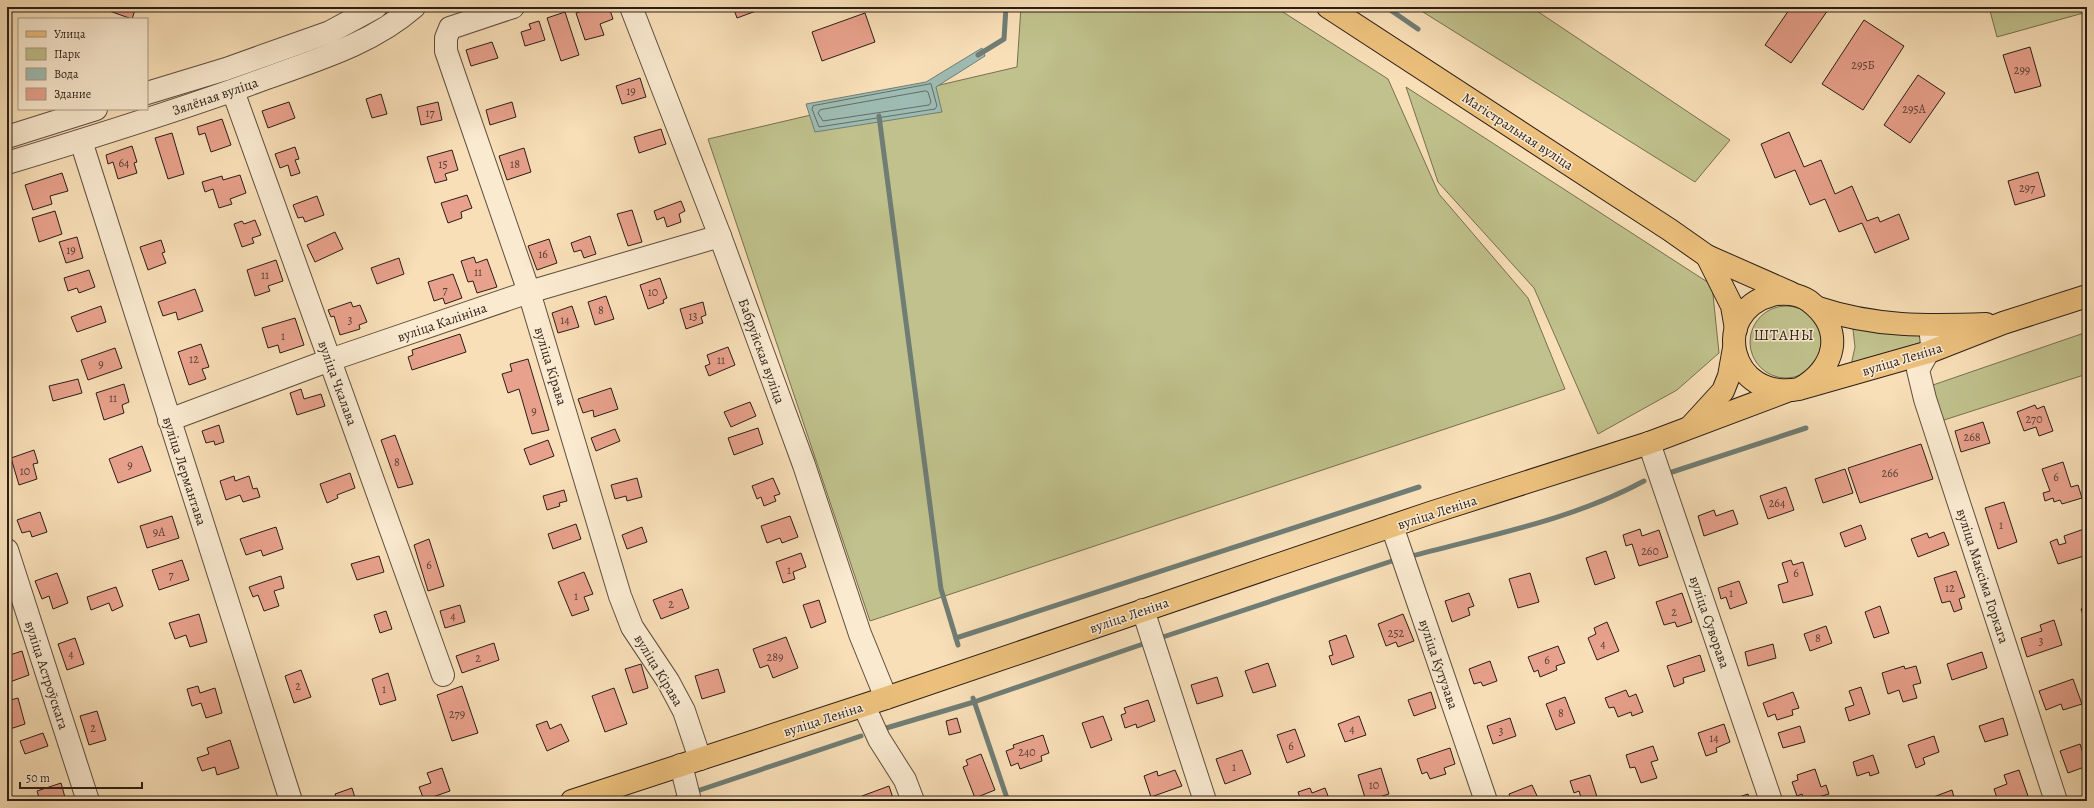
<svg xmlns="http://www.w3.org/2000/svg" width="2094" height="808" font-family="Alegreya,serif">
  <rect width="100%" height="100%" fill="#f8dfb7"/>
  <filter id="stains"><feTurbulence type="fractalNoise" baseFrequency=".005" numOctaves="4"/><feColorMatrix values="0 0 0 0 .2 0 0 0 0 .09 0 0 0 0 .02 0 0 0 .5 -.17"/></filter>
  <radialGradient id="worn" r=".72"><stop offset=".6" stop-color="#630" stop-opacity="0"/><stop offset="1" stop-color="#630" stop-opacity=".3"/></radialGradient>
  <g fill="#c0c18c" stroke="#767052">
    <path d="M1021 7H1275L1388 79 1439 194 1528 298 1565 389 870 621 708 139 1017 67Z"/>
    <path d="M1415 7H1531L1730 140 1695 182Z"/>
    <path d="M1989 7H2087V12L1997 37Z"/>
    <path d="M1406 87 1712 285 1719 353 1677 390 1598 434 1534 288 1438 182Z"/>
    <circle cx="1786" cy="342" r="36"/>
    <path d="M1852 321 1918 335 1922 336 1926 344 1851 365 1855 347Z"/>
    <path d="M2087 332V374L1941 421 1930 386Z"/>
  </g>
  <path fill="#9ebcb3" stroke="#707d75" d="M982 48 985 56 936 87 942 112 815 132 806 104 926 82Z"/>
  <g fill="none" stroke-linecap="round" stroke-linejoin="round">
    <g stroke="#646d66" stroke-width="1">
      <path d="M931 84 937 106 935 109 819 127 812 109 813 106Z"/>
      <path d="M926 91 928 92 931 102 929 105 823 121 818 113 820 110Z"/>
    </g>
    <g stroke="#707d75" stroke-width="5">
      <path d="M1386 7 1418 29"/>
      <path d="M978 55 1004 39 1006 7"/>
      <path d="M879 116 941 589 958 645"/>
      <path d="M1666 474 1806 428"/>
      <path d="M1412 556C1490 535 1572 520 1644 481"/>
      <path d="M1163 637 1392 561"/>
      <path d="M956 638 1419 487"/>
      <path d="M973 698 1008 801"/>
      <path d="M883 729 974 702 1143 644"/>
      <path d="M700 790 861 736"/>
      <path d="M665 801 676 798"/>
    </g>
  </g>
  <g fill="#e8a18c" stroke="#2b1e18">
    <path d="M98 7H136L132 19Z"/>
    <path d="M595 7H609L613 19 600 24 604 35 585 40 576 13Z"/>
    <path d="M733 7H767L737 18Z"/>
    <path d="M1791 7H1830L1791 63 1765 45Z"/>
    <path d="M565 12 579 55 561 61 547 18Z"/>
    <path d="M865 13 875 42 822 61 812 32Z"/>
    <path d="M1864 20 1904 46 1863 110 1822 84Z"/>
    <path d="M539 21 545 40 525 46 521 32 531 29 529 24Z"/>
    <path d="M492 42 498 58 471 66 466 50Z"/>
    <path d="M2030 47 2041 86 2015 93 2003 55Z"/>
    <path d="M1918 75 1945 93 1910 143 1884 125Z"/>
    <path d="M640 78 646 97 622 104 616 86Z"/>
    <path d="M381 94 387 114 372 118 366 99Z"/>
    <path d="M289 102 295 118 268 128 262 111Z"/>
    <path d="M438 102 442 120 421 125 417 107Z"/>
    <path d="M512 102 516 117 490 125 486 110Z"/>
    <path d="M222 119 231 145 211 152 205 133 199 135 197 127Z"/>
    <path d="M661 129 666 144 639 153 634 137Z"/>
    <path d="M1789 132 1804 167 1821 160 1835 194 1852 186 1867 221 1878 217 1880 222 1899 214 1909 239 1875 253 1862 223 1839 232 1825 199 1810 205 1795 170 1775 178 1761 144Z"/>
    <path d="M172 133 184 174 168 179 155 138Z"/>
    <path d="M132 146 137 162 134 163 137 173 118 179 113 162 108 164 106 155Z"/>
    <path d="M295 147 299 159 295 160 300 173 291 176 288 165 280 168 275 154Z"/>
    <path d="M524 148 531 172 507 180 499 156Z"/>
    <path d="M452 150 458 170 445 174 447 180 435 183 427 157Z"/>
    <path d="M2038 172 2045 196 2015 205 2008 181Z"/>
    <path d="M62 173 68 191 50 196 52 204 33 210 25 185Z"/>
    <path d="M240 175 246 193 230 199 232 204 219 208 213 189 205 192 202 182 222 176 223 180Z"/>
    <path d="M467 195 472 208 461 212 462 218 448 223 441 203Z"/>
    <path d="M317 196 324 215 305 222 303 217 298 218 293 205Z"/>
    <path d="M681 201 685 211 679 214 681 222 667 227 664 217 657 220 654 211Z"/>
    <path d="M632 210 642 242 628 246 617 214Z"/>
    <path d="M55 211 62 234 39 242 32 218Z"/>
    <path d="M255 220 261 235 252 238 254 243 242 247 234 224 242 221 244 224Z"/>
    <path d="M335 232 343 249 315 262 307 245Z"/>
    <path d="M590 236 596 254 584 258 581 250 574 252 571 243Z"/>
    <path d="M77 237 83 258 66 263 59 242Z"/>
    <path d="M549 239 557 263 537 270 528 246Z"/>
    <path d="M161 240 165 252 162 253 166 263 148 270 140 247Z"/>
    <path d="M474 257 476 263 487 259 497 287 477 293 473 281 468 282 461 261Z"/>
    <path d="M399 258 404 274 377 284 371 268Z"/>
    <path d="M276 260 283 281 268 286 270 291 255 296 247 270Z"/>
    <path d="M89 270 95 287 79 293 77 288 68 291 64 278Z"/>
    <path d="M453 274 462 298 445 304 443 298 434 301 428 282Z"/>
    <path d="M660 278 667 298 663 300 664 303 648 309 640 285Z"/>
    <path d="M195 289 203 311 178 320 176 312 163 316 158 302Z"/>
    <path d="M606 296 614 319 595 325 588 302Z"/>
    <path d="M351 302 353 307 360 305 367 322 359 325 360 329 340 335 334 316 331 317 328 310Z"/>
    <path d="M703 302 706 315 701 317 703 323 686 329 680 309Z"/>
    <path d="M101 306 106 322 77 332 71 317Z"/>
    <path d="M572 306 579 327 558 333 552 313Z"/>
    <path d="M295 318 304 345 280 353 278 345 268 348 262 328Z"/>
    <path d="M460 334 466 352 412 370 408 357 413 355 412 350Z"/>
    <path d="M201 344 209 367 202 369 206 379 189 385 178 352Z"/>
    <path d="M728 347 735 365 709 376 705 366 710 364 707 355Z"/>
    <path d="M115 348 122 368 88 380 81 360Z"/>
    <path d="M528 359 549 430 532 434 519 389 508 393 502 374 512 371 510 364Z"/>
    <path d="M78 379 82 393 53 401 49 386Z"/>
    <path d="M124 384 129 402 122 405 124 413 104 420 96 393Z"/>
    <path d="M611 388 618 409 594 417 593 410 583 413 578 399Z"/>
    <path d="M301 389 304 399 321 394 325 406 297 415 290 393Z"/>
    <path d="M750 402 756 416 731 427 724 412Z"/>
    <path d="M2035 405 2037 409 2044 406 2053 431 2039 436 2036 427 2024 431 2017 412Z"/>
    <path d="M1983 422 1990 443 1961 452 1955 431Z"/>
    <path d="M219 425 224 442 215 445 214 441 206 443 202 431Z"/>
    <path d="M758 428 763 444 734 455 728 438Z"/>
    <path d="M615 429 620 441 596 451 591 438Z"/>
    <path d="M395 435 413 484 398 488 381 440Z"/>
    <path d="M548 440 554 456 530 465 524 449Z"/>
    <path d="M1921 444 1933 479 1860 503 1848 468Z"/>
    <path d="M142 446 151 471 118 483 109 459Z"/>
    <path d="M34 450 38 463 33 464 37 479 19 485 11 458Z"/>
    <path d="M2063 462 2071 487 2078 485 2082 498 2062 504 2060 500 2054 502 2053 498 2045 501 2043 493 2050 491 2042 469Z"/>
    <path d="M1845 469 1853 493 1823 503 1815 479Z"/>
    <path d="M350 473 355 488 337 495 338 498 327 503 320 484Z"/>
    <path d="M234 476 235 481 249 476 253 489 257 488 260 497 243 502 240 495 226 500 220 481Z"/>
    <path d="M637 478 642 497 627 501 626 496 615 499 611 485Z"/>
    <path d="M773 478 780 494 774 496 776 501 764 506 761 497 757 499 752 486Z"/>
    <path d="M1786 487 1794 510 1768 519 1760 496Z"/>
    <path d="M564 490 567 501 559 503 560 506 547 510 543 496Z"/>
    <path d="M2004 502 2017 542 1998 549 1985 508Z"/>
    <path d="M1714 510 1716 516 1733 510 1738 524 1704 536 1698 516Z"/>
    <path d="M40 512 47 532 32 537 30 531 22 533 17 520Z"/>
    <path d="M172 516 179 538 147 548 140 526Z"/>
    <path d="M790 516 798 537 782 543 780 538 767 543 761 526Z"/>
    <path d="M576 524 581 539 553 549 548 534Z"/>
    <path d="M1861 525 1866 539 1845 547 1840 533Z"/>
    <path d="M276 527 283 549 263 556 261 550 246 555 240 539Z"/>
    <path d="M642 527 647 542 627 549 622 535Z"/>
    <path d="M2087 528V555L2058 564 2050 542 2057 539 2059 545 2066 543 2064 536Z"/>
    <path d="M1640 529 1642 536 1659 530 1668 557 1639 566 1632 544 1626 546 1623 535Z"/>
    <path d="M1944 532 1949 545 1918 557 1911 539 1927 533 1929 538Z"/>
    <path d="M429 539 444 586 428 591 414 545Z"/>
    <path d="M1606 551 1615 578 1595 585 1586 558Z"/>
    <path d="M801 553 806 567 793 572 795 579 783 583 776 562Z"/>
    <path d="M379 556 384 572 357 580 351 564Z"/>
    <path d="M182 560 189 580 159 590 152 570Z"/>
    <path d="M1791 560 1793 565 1803 562 1813 595 1783 603 1778 585 1788 582 1782 563Z"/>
    <path d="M1956 571 1965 597 1959 599 1962 609 1954 612 1950 601 1942 603 1934 578Z"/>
    <path d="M584 572 593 594 584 597 589 610 572 616 558 582Z"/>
    <path d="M57 573 68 603 53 609 49 596 42 599 35 581Z"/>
    <path d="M1530 573 1539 602 1518 608 1509 579Z"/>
    <path d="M281 576 284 588 274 591 279 606 264 611 258 595 253 597 249 587Z"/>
    <path d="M1739 581 1747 603 1730 609 1726 597 1721 599 1718 588Z"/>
    <path d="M116 587 123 606 112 611 109 603 91 610 87 597Z"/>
    <path d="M682 589 689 608 661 619 653 600Z"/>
    <path d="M1469 593 1474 606 1468 608 1470 615 1452 622 1445 601Z"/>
    <path d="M1682 593 1692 622 1677 627 1675 622 1664 625 1656 602Z"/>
    <path d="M819 600 826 622 811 628 803 605Z"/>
    <path d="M460 605 465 622 445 628 440 611Z"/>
    <path d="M1880 606 1889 633 1874 638 1865 612Z"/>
    <path d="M2087 607V626L2081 609Z"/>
    <path d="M386 611 392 629 380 633 374 615Z"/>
    <path d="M199 614 207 642 190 647 186 635 175 639 169 623Z"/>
    <path d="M1403 614 1414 641 1398 647 1396 642 1386 646 1378 624Z"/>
    <path d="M2054 620 2062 645 2027 657 2021 638 2042 631 2040 625Z"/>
    <path d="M1607 622 1619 651 1597 660 1588 638 1596 634 1594 628Z"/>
    <path d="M1826 626 1832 643 1810 651 1804 634Z"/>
    <path d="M1346 635 1354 657 1332 665 1329 656 1333 655 1329 641Z"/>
    <path d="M786 637 798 668 773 678 768 665 760 668 753 649Z"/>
    <path d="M75 638 84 664 67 670 58 644Z"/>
    <path d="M494 643 499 660 462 673 456 656Z"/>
    <path d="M1773 644 1776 658 1748 666 1745 652Z"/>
    <path d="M1558 646 1565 663 1556 666 1557 670 1540 677 1538 670 1534 672 1528 657Z"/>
    <path d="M22 651 29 675 7 683V656Z"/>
    <path d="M1982 652 1987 668 1952 680 1947 664Z"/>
    <path d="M1700 655 1705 671 1683 678 1684 683 1674 687 1667 666Z"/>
    <path d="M1490 661 1497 681 1483 686 1481 682 1474 684 1469 669Z"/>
    <path d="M1268 663 1276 686 1253 693 1245 671Z"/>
    <path d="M641 664 648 688 633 693 625 669Z"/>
    <path d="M1904 666 1905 669 1916 666 1921 683 1913 685 1917 698 1903 702 1899 690 1888 694 1882 673Z"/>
    <path d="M718 669 725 692 702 699 695 676Z"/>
    <path d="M301 670 311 697 294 703 285 676Z"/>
    <path d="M388 673 396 700 380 705 372 679Z"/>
    <path d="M1217 677 1223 696 1197 704 1191 685Z"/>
    <path d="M2073 679 2082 704 2063 710 2061 704 2046 710 2039 691Z"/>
    <path d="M198 686 200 693 215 688 222 713 206 718 201 703 192 706 187 689Z"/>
    <path d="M462 686 478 733 452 741 437 695Z"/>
    <path d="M1861 687 1870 714 1849 721 1845 708 1854 705 1849 691Z"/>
    <path d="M614 688 627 724 605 732 592 696Z"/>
    <path d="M1626 690 1629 697 1636 694 1643 712 1632 716 1631 712 1618 717 1614 707 1609 708 1605 698Z"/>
    <path d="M1431 692 1436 708 1414 716 1408 700Z"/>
    <path d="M1793 692 1799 708 1792 710 1793 715 1777 720 1775 714 1768 717 1763 703Z"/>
    <path d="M1565 697 1575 723 1556 730 1546 704Z"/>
    <path d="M18 698 25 724 7 730V701Z"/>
    <path d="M1148 700 1155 721 1137 728 1136 724 1125 728 1121 715 1126 713 1124 708Z"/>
    <path d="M97 711 106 740 89 745 80 716Z"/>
    <path d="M1103 716 1112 740 1091 748 1082 723Z"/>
    <path d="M1359 716 1366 735 1345 742 1338 724Z"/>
    <path d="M957 718 961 732 949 735 946 721Z"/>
    <path d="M1510 718 1516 736 1493 744 1487 726Z"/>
    <path d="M2003 718 2008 735 1985 742 1979 726Z"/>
    <path d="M547 721 550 729 561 724 569 741 547 751 536 725Z"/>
    <path d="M1724 724 1730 742 1716 748 1717 752 1706 756 1698 733Z"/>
    <path d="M1800 726 1805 742 1783 748 1778 733Z"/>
    <path d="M1295 729 1305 756 1287 763 1277 735Z"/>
    <path d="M43 733 48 746 25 754 20 741Z"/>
    <path d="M1043 735 1049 753 1041 756 1042 761 1020 769 1018 763 1011 766 1006 751 1014 748 1013 745Z"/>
    <path d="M1934 736 1939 752 1923 758 1925 764 1916 768 1908 745Z"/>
    <path d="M230 740 239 768 217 775 215 767 202 771 197 758 209 754 207 748Z"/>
    <path d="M2080 744 2083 753 2087 751V766L2068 773 2060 751Z"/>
    <path d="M1653 746 1658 760 1651 762 1657 778 1641 783 1635 767 1630 768 1626 755Z"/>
    <path d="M1450 748 1455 764 1444 768 1446 774 1430 779 1427 772 1422 774 1417 759Z"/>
    <path d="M1242 750 1251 774 1225 784 1216 759Z"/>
    <path d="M981 754 995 790 975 798 963 767 968 765 966 760Z"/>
    <path d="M1873 755 1879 773 1870 776 1869 772 1857 776 1853 762Z"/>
    <path d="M442 768 450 791 424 800 419 787 431 783 427 773Z"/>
    <path d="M1381 768 1389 794 1366 801 1358 775Z"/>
    <path d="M1815 769 1821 787 1826 785 1829 794 1804 801 1802 794 1797 796 1792 782 1798 780 1797 775Z"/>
    <path d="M1175 770 1182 786 1151 797 1144 776 1157 771 1158 776Z"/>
    <path d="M2019 770 2028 796 2014 801H1998L1994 789 2007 784 2004 775Z"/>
    <path d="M1590 775 1598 800 1582 801 1579 791 1574 793 1570 781Z"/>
    <path d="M61 783 66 801H40L37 791Z"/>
    <path d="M1532 785 1538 798 1531 801H1512L1509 794Z"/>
    <path d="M889 786 894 801H864L862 796Z"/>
    <path d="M352 788 356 801H332L337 799 335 794Z"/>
    <path d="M1310 788 1312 793 1325 788 1330 801H1301L1298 792Z"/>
    <path d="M1952 790 1955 801H1929L1928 799Z"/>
    <path d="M1748 794 1750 801H1727Z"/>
  </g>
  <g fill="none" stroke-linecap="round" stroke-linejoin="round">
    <defs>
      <g id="minor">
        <path d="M513 7 450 28 446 38V51L529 292 620 596 632 627 668 681 684 711 700 759"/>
        <path d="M631 7 720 236 804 465 860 634 886 698"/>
        <path d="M233 91 443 675"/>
        <path d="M147 93 226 69 330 32 376 7"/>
        <path d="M7 137 96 109"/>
        <path d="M81 141 291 801"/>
        <path d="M7 163C93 137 180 110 264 79 316 60 372 44 414 7"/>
        <path d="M1930 326 1932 345 1918 370 1925 399 2056 801"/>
        <path d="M169 420 330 360 529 292 720 236"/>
        <path d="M1649 443 1771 801"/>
        <path d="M1392 526 1486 801"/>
        <path d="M7 550 88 801"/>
        <path d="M1143 610 1205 801"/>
        <path d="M864 706 879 739 905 780 913 801"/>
        <path d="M681 765 690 801"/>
      </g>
      <g id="major">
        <path d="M1328 7 1670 230 1707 256 1791 293"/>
        <path d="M1707 256 1732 306 1736 329"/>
        <path d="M1818 308C1875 327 1927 326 1986 324"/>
        <path d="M1799 389C1836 369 1846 329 1809 301 1799 294 1784 292 1772 295 1709 312 1729 402 1799 389L1929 352 2003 323 2087 296"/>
        <path d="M1691 426 1723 391 1729 376 1734 348"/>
        <path d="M572 801 886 698 1430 513 1649 443 1787 391"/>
      </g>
    </defs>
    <use href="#minor" stroke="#5e4e40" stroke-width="24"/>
    <use href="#major" stroke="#2b1e18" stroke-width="24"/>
    <use href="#minor" stroke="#faead0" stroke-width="22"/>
    <use href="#major" stroke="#ecc07c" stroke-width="22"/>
  </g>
  <g text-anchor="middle" stroke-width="3" stroke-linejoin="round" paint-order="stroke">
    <g font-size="12" fill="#5a3f35">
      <text x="1863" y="69">295Б</text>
      <text x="2022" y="74">299</text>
      <text x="631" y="95">19</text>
      <text x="1914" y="113">295А</text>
      <text x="430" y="117">17</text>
      <text x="124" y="167">64</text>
      <text x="443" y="168">15</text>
      <text x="515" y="168">18</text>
      <text x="2027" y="192">297</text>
      <text x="71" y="254">19</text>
      <text x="543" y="258">16</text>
      <text x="478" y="276">11</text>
      <text x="265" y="279">11</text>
      <text x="445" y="294">7</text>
      <text x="653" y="296">10</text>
      <text x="601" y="314">8</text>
      <text x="693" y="320">13</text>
      <text x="350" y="324">3</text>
      <text x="565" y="324">14</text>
      <text x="283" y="340">1</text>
      <text x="194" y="363">12</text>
      <text x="721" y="364">11</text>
      <text x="101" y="368">9</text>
      <text x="113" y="402">11</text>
      <text x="534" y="415">9</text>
      <text x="2034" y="423">270</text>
      <text x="1972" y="441">268</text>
      <text x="397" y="466">8</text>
      <text x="130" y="469">9</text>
      <text x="25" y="475">10</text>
      <text x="1890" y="477">266</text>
      <text x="2056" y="481">6</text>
      <text x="1777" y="507">264</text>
      <text x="2001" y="529">1</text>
      <text x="159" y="536">9А</text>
      <text x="1650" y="555">260</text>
      <text x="429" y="569">6</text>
      <text x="789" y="574">1</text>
      <text x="1796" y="577">6</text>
      <text x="171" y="579">7</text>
      <text x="1950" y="592">12</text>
      <text x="1731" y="597">1</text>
      <text x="576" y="600">1</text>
      <text x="671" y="608">2</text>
      <text x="1674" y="616">2</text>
      <text x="453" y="620">4</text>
      <text x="1396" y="637">252</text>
      <text x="1818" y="642">8</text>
      <text x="2041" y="645">3</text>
      <text x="1603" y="648">4</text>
      <text x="71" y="658">4</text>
      <text x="775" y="661">289</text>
      <text x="478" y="662">2</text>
      <text x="1547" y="664">6</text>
      <text x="298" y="690">2</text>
      <text x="384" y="693">1</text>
      <text x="1561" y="717">8</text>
      <text x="457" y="718">279</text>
      <text x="93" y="732">2</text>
      <text x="1352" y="733">4</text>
      <text x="1501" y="735">3</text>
      <text x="1714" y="742">14</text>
      <text x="1291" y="750">6</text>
      <text x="1027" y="756">240</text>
      <text x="1234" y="771">1</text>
      <text x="1374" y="789">10</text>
    </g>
    <g font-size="14" fill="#2b1e18" stroke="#faead0">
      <text transform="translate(215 96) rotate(-19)" y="5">Зялёная вуліца</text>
      <text transform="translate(1518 131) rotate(33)" y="5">Магістральная вуліца</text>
      <text transform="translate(442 322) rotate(-19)" y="5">вуліца Калініна</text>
      <text transform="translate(762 351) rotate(70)" y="5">Бабруйская вуліца</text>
      <text transform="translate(1902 359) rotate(-17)" y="5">вуліца Леніна</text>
      <text transform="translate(551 366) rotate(73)" y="5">вуліца Кірава</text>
      <text transform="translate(338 383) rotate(70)" y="5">вуліца Чкалава</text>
      <text transform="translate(185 471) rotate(72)" y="5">вуліца Лермантава</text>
      <text transform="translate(1437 512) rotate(-18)" y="5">вуліца Леніна</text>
      <text transform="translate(1983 576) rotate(72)" y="5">вуліца Максіма Горкага</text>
      <text transform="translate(1129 615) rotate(-19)" y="5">вуліца Леніна</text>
      <text transform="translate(1710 622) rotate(71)" y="5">вуліца Суворава</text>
      <text transform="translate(1439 664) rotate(71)" y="5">вуліца Кутузава</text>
      <text transform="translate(659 670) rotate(59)" y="5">вуліца Кірава</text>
      <text transform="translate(47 675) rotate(72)" y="5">вуліца Астроўскага</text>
      <text transform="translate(823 719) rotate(-18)" y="5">вуліца Леніна</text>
    </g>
    <g font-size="15" letter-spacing="1" fill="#2b1e18" stroke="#faead0">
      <text x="1784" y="340">ШТАНЫ</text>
    </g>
  </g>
  <rect width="2094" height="808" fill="none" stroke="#f8dfb7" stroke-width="24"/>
  <rect x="8" y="8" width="2078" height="792" fill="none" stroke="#2b1e18" stroke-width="2"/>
  <rect x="12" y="12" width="2070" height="784" fill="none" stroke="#2b1e18"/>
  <rect x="18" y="18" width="130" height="92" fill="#faead0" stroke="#a79886"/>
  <rect x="26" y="31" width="20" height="6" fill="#ecc07c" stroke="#a79886"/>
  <text x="54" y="38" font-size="12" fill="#2b1e18">Улица</text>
  <rect x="26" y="48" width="20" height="12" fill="#c0c18c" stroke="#a79886"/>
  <text x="54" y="58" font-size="12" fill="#2b1e18">Парк</text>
  <rect x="26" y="68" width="20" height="12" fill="#9ebcb3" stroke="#a79886"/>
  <text x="54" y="78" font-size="12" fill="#2b1e18">Вода</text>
  <rect x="26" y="88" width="20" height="12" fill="#e8a18c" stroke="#a79886"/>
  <text x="54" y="98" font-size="12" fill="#2b1e18">Здание</text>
  <path d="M20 782v6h122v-6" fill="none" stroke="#2b1e18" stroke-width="2"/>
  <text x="26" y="782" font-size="12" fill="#2b1e18" stroke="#faead0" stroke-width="3" paint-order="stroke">50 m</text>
  <rect width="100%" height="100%" filter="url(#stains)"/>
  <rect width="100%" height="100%" fill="url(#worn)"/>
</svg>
